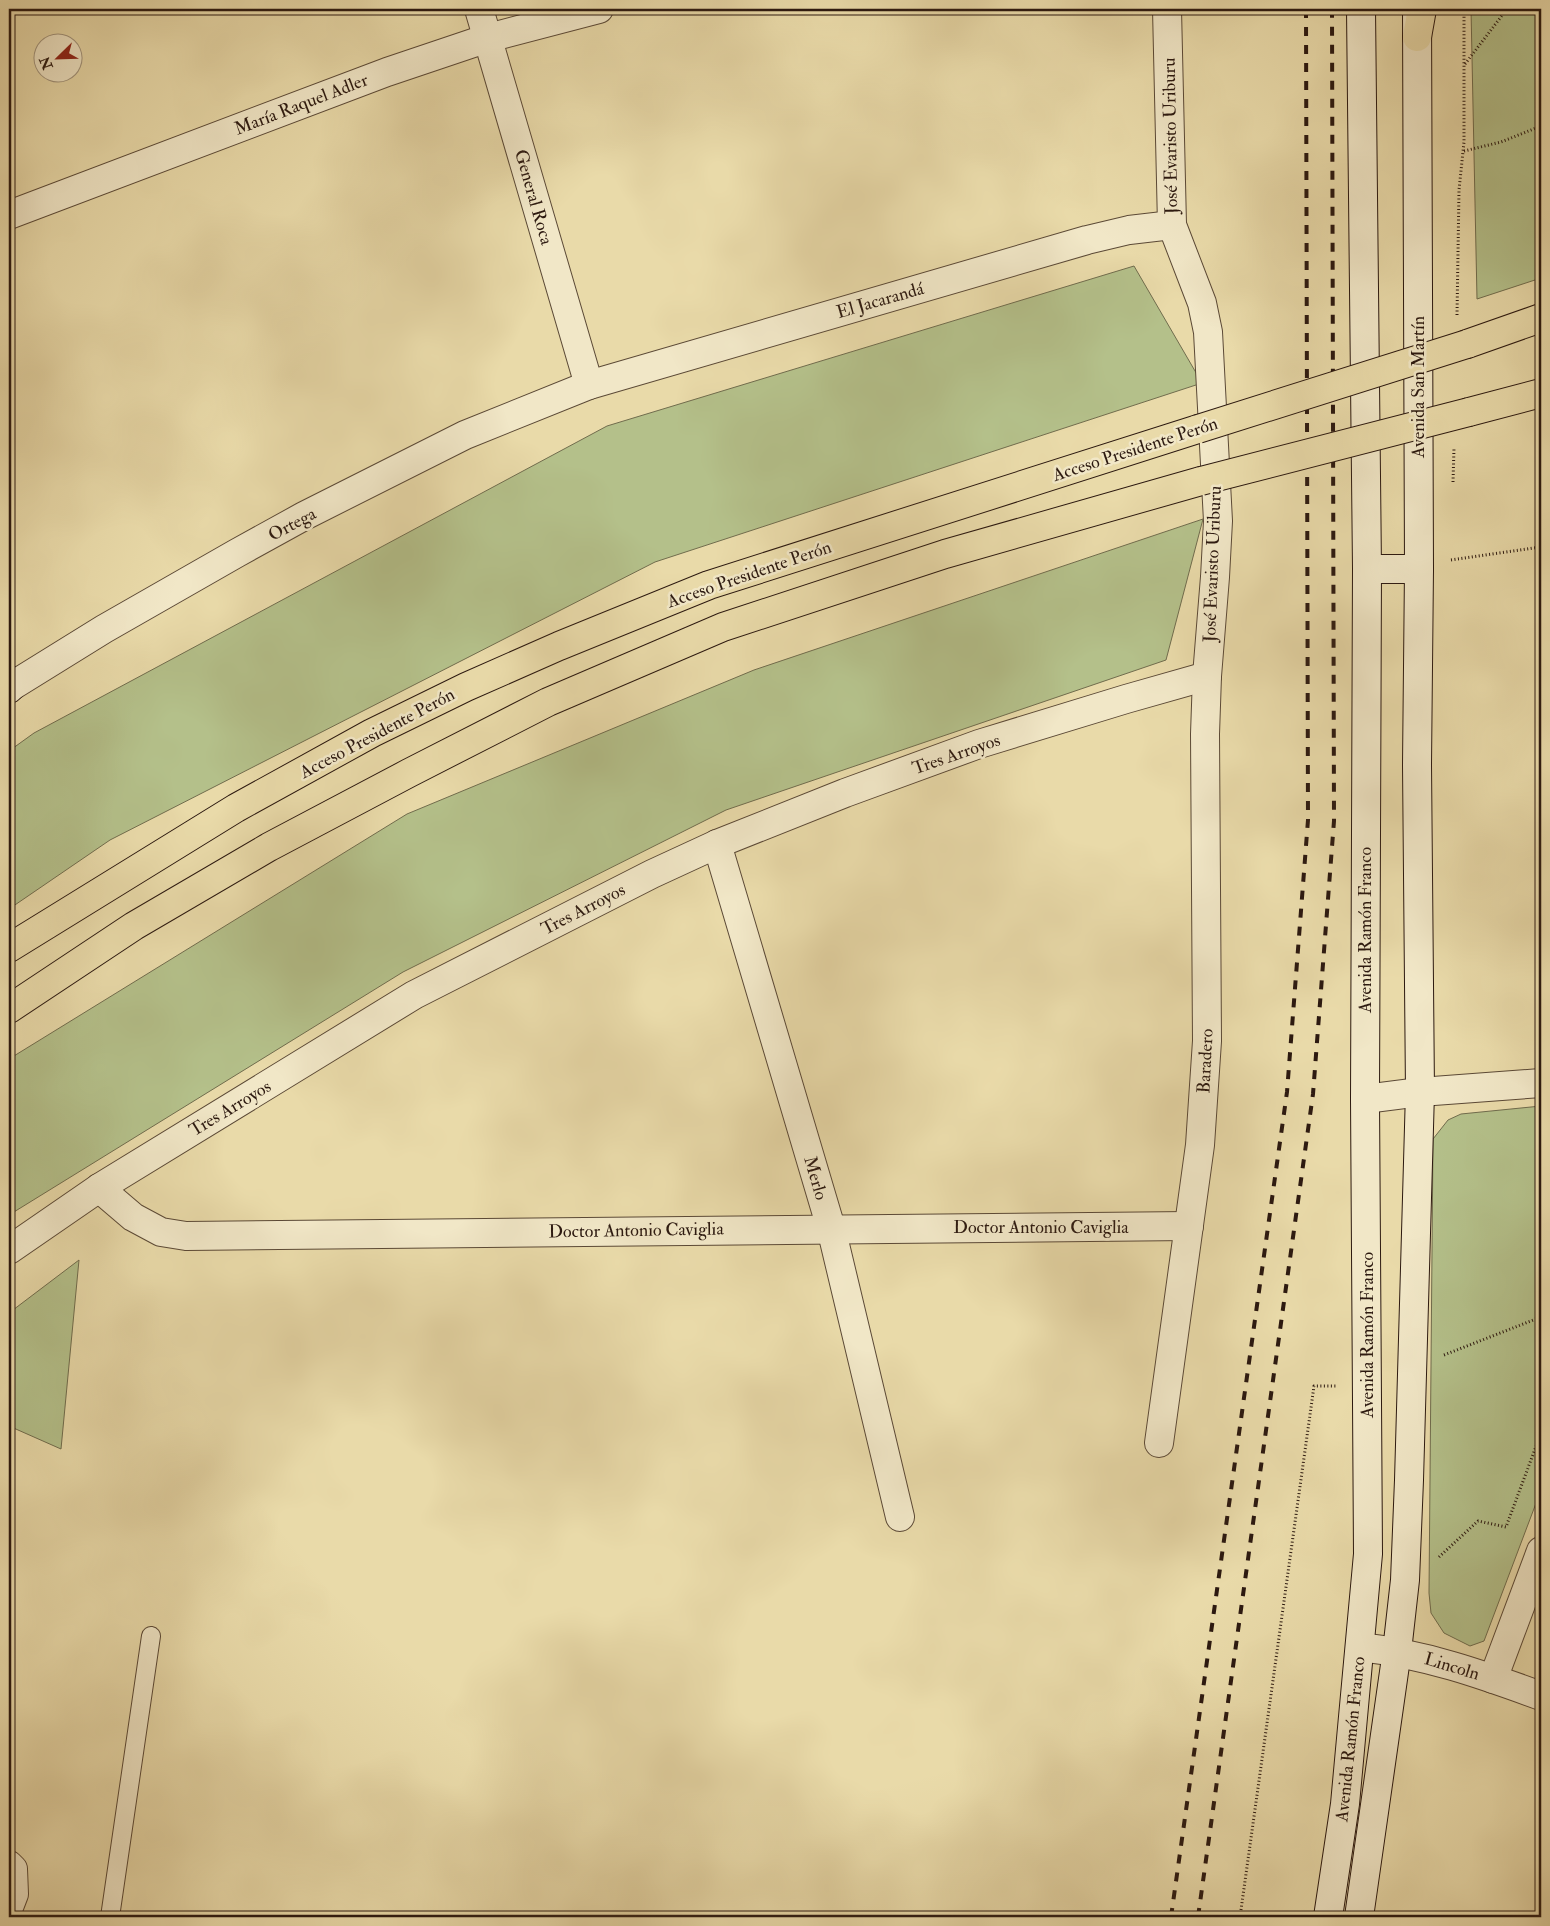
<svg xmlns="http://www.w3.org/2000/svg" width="1550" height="1926" font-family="'IM FELL Double Pica',serif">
  <rect width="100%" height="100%" fill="#e9daa9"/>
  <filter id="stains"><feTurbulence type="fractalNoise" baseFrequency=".004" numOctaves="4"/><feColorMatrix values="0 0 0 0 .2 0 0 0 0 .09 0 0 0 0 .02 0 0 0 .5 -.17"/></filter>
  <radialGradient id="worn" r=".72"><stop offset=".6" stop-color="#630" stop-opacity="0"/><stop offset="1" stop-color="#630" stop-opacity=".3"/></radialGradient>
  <g fill="#b4c08a" stroke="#706c4d">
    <path d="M1471 9H1541V278L1477 299Z"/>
    <path d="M1134 266 1202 383 655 562 110 840 9 909V751L34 733 607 426Z"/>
    <path d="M1203 519 1166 660 726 810 403 972 9 1215V1059L407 814 754 670Z"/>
    <path d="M1541 1106V1490L1484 1641 1470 1646 1444 1633 1431 1613 1429 1593 1433 1139 1448 1120 1461 1114Z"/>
    <path d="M79 1260 61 1449 9 1426V1313Z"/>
  </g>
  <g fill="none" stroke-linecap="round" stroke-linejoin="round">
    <defs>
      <path id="lane" d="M110 1917 151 1636"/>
      <g id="street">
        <path d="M479 9 589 385"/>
        <path d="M9 215 387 72 488 38 599 9"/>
        <path d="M12 686 104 629 237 553 304 516 465 435 589 385 1087 240 1129 230 1172 225"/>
        <path d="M717 844 831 1228 900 1517"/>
        <path d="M1365 1099 1420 1092 1541 1083"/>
        <path d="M99 1188 133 1217 161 1232 186 1236 1189 1226"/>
        <path d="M9 1250 99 1188 414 995 652 874 717 844 845 793 979 744 1126 699 1207 676"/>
        <path d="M1159 1443 1200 1145 1207 1041 1205 734 1207 676 1215 577 1218 521 1208 332 1202 303 1172 225 1167 9"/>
        <path d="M1360 1647C1424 1654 1481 1674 1541 1696"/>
        <path d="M1493 1679 1541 1551"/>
        <path d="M9 1865 13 1869 14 1894 9 1907"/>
      </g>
      <g id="secondary">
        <path d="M1367 569H1419"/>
        <path d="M9 680 12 686 9 689"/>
        <path d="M1328 1917 1345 1804 1368 1554 1365 1099 1367 569 1361 9"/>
        <path d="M1359 1917 1397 1651 1405 1580 1409 1480 1420 1092 1417 765 1419 569 1417 13"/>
      </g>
      <path id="primary" d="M1469 412 1541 393"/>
      <g id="highway">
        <path d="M1417 37 1422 9"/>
        <path d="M1467 344 1541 318"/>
        <path d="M9 948 236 808 372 733 466 687 559 646 709 585 1198 429"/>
        <path d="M9 1009 134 926 269 847 409 773 548 702 723 627 945 554 1201 481"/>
      </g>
    </defs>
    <use href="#lane" stroke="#5b4936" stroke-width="20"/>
    <use href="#street" stroke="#5b4936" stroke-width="30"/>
    <use href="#secondary" stroke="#2c1910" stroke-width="30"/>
    <use href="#primary" stroke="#2c1910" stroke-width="30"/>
    <use href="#highway" stroke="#2c1910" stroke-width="30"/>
    <g stroke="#2c1910" stroke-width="3" stroke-dasharray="1 2.5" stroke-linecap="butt">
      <path d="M1465 64 1507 9"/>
      <path d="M1464 151 1501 142 1541 126"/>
      <path d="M1457 315 1459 190 1464 142V9"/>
      <path d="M1453 482 1454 448"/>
      <path d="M1451 560 1541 547"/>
      <path d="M1444 1355 1541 1317"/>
      <path d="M1439 1557 1478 1521 1506 1527 1541 1433"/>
      <path d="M1240 1917 1314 1386H1336"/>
    </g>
    <use href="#lane" stroke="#f1e7c7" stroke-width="18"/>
    <use href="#street" stroke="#f1e7c7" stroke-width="28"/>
    <use href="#secondary" stroke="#f1e7c7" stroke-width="28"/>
    <use href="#primary" stroke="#e9daa9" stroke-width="28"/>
    <use href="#highway" stroke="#e9daa9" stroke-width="28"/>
    <g stroke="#2c1910" stroke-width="4" stroke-dasharray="9 9" stroke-linecap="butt">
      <path d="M1171 1917 1287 1092 1308 820 1306 9"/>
      <path d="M1198 1917 1313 1094 1334 821 1332 9"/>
    </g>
    <defs>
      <g id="highway-bridge">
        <path d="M1198 429 1467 344"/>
        <path d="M1201 481 1469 412"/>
      </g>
    </defs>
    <use href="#highway-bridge" stroke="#2c1910" stroke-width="30" stroke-linecap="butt"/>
    <use href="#highway-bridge" stroke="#e9daa9" stroke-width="28"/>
  </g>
  <g text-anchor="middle" stroke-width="5" stroke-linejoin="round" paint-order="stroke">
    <g font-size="18" fill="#2c1910" stroke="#f1e7c7">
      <text transform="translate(301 104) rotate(-21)" y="6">María Raquel Adler</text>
      <text transform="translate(1170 136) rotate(-91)" y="6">José Evaristo Uriburu</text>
      <text transform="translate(534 197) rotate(74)" y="6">General Roca</text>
      <text transform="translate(880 300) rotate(-16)" y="6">El Jacarandá</text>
      <text transform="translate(1418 387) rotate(-90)" y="6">Avenida San Martín</text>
      <text transform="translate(1135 449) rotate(-18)" y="6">Acceso Presidente Perón</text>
      <text transform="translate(292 524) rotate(-28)" y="6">Ortega</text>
      <text transform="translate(1212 564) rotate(-88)" y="6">José Evaristo Uriburu</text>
      <text transform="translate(749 574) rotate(-19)" y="6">Acceso Presidente Perón</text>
      <text transform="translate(377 733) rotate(-28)" y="6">Acceso Presidente Perón</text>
      <text transform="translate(956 754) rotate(-19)" y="6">Tres Arroyos</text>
      <text transform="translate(583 909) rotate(-27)" y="6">Tres Arroyos</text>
      <text transform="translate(1365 930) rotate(-90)" y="6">Avenida Ramón Franco</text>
      <text transform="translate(1205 1061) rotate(-87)" y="6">Baradero</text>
      <text transform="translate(230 1108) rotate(-31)" y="6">Tres Arroyos</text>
      <text transform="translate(816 1178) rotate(74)" y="6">Merlo</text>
      <text x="1041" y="1233">Doctor Antonio Caviglia</text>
      <text transform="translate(636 1230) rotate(-1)" y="6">Doctor Antonio Caviglia</text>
      <text transform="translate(1367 1335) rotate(-90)" y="6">Avenida Ramón Franco</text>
      <text transform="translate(1452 1666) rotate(17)" y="6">Lincoln</text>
      <text transform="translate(1350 1739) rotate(-84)" y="6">Avenida Ramón Franco</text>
    </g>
  </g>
  <rect width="1550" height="1926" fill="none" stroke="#e9daa9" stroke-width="30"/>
  <rect x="10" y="10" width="1530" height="1906" fill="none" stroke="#2c1910" stroke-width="2.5"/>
  <rect x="15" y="15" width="1520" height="1896" fill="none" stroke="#2c1910"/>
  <g transform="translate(58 58) rotate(247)"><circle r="24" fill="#f1e7c7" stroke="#a2957e"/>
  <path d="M0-4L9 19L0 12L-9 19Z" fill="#8f2418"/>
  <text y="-8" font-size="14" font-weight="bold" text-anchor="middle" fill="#2c1910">N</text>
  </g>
  <rect width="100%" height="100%" filter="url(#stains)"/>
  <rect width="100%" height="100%" fill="url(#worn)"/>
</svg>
